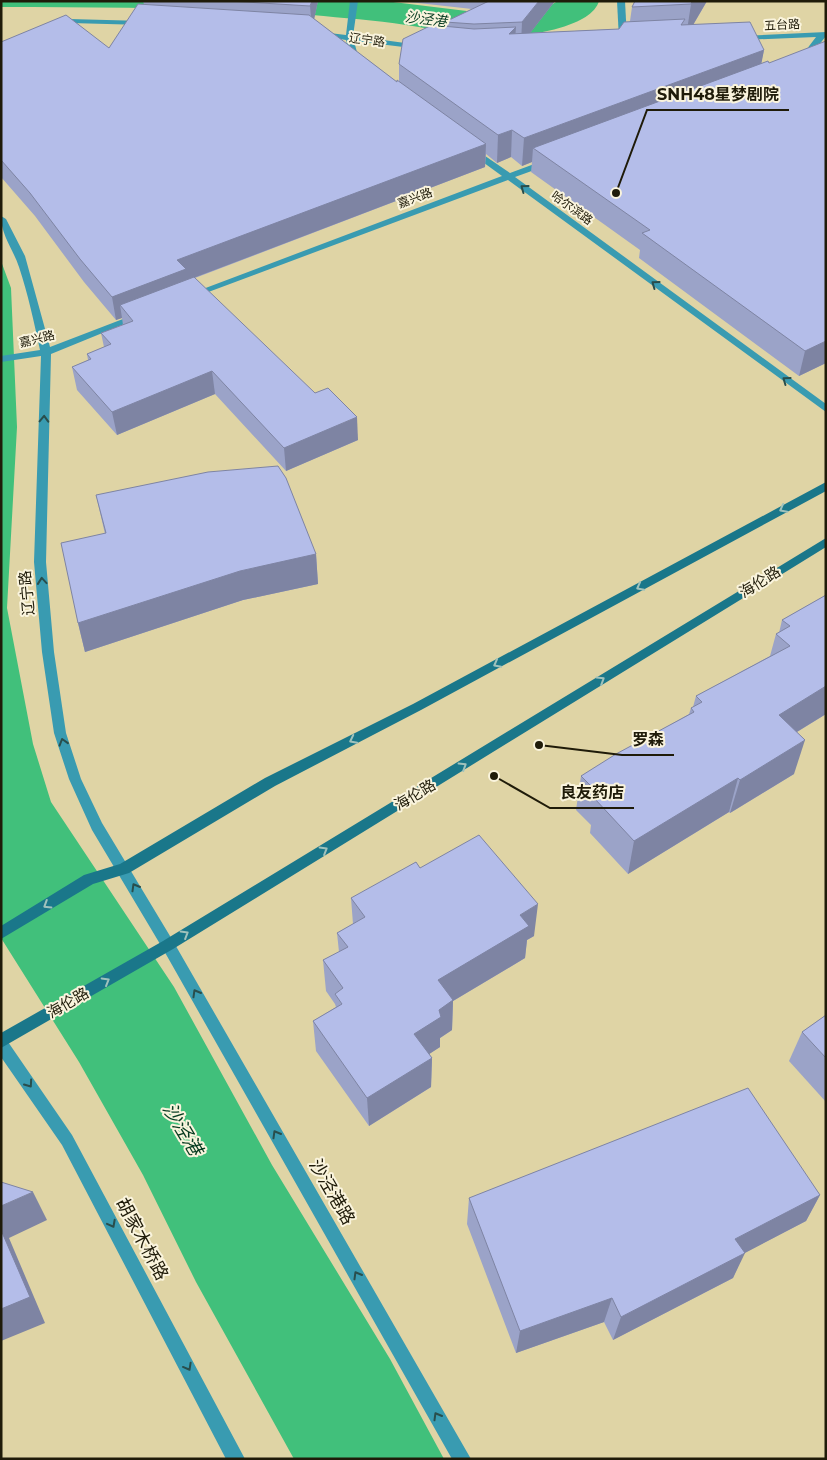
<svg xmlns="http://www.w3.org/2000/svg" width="827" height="1460" font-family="Montserrat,'Noto Sans SC',sans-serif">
  <rect width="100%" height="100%" fill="#dfd4a5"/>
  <g fill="#41c07b">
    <path d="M1 1H385L483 13 547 7 558 1H599C592 26 534 35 512 36 477 39 441 30 406 25 375 20 343 18 312 15 209 8 105 7 1 7Z"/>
    <path d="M1 261 11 288 17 427 7 608 33 744 51 802 174 987 272 1165 390 1359 444 1459H294L196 1282 143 1175 79 1062 1 938Z"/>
  </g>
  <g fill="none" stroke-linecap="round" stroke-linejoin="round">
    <g fill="#399bb1" fill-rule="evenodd">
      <path d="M350 1H358L353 36 420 45 424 47 420 49 354 41 358 56 363 63 356 65 350 56 346 40 321 36 317 34 321 32 346 35Z"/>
      <path d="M617 1H625L627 39 623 41 619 39Z"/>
      <path d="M69 19 144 21 148 23 144 25 70 23 59 27 55 25Z"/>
      <path d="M826 32V36L807 60H804L800 58 816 37 742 40 738 38 742 36Z"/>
      <path d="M472 147 510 173 545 160H551V164L515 177 826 404V412L508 180 195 297 192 298 187 295 502 176 469 152V148Z"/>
      <path d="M1 216 6 219 25 256 50 347 136 314 139 313 144 316 51 354 46 562 54 652 66 733 81 779 102 823 173 941 471 1459H452L163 949 92 830 69 779 54 733 42 652 34 562 41 356 1 362V356L40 350C34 322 28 294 19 267 13 249 1 235 1 216Z"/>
      <path d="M1 1037 6 1039 72 1135 245 1459H226L62 1145 1 1057Z"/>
    </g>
    <g fill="#1a778a" fill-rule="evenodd">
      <path d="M826 482V491L421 710 275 786 129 873 93 884 1 939V926L84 875 120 864 265 778 413 704Z"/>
      <path d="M826 538V547L173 949 1 1048V1033L163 941Z"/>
    </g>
  </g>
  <g fill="#9ba3c8">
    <path d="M143 1H318L314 19 397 82H399V64L445 26V22L472 9 400 1H555L530 33 619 29 630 21 632 7 635 1H707L693 25 764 50 761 63 826 363 799 376 639 258 640 250 531 172 532 162 522 166 511 157 497 163 486 154 485 167 195 278 358 440 286 471 215 394 117 435 77 390 72 367 88 360 87 354 104 347 101 333 123 325 122 318 116 320 84 282 35 216 1 177V42L109 48 144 5Z"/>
    <path d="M96 495 316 554 318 584 243 600 85 652 78 623 105 534Z"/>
    <path d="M826 595V714L797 732 794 774 730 813 729 812 628 874 590 833 591 825 576 810 581 776 689 714 691 708 693 707 696 696 770 656 776 634 779 633 782 620Z"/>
    <path d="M420 868 534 936 527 940 525 958 453 1001 452 1030 440 1038V1047L429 1054 432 1058 431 1087 369 1126 316 1051 313 1021 336 1007 335 1004 326 991 323 960 339 952 337 933 353 924 351 898Z"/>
    <path d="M826 1015V1102L789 1061 802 1032Z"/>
    <path d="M820 1195 806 1221 744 1253 733 1278 613 1340 604 1322 516 1353 467 1224 469 1198Z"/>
  </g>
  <g fill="#7e84a3">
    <path d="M312 1H318L312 29 310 6Z"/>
    <path d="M539 1H555L521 45 522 22Z"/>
    <path d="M692 1H707L686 37 691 4Z"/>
    <path d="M516 27 514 53 509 34Z"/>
    <path d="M764 50 759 76 533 148 532 162 522 166 524 138Z"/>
    <path d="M512 130 511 157 497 163 498 135Z"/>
    <path d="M486 144 485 167 188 280 120 305 122 318 116 320 112 297 177 260Z"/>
    <path d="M826 341V363L799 376 805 351Z"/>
    <path d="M212 371 215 394 117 435 112 412Z"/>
    <path d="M357 417 358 440 286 471 284 448Z"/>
    <path d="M316 554 318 584 243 600 85 652 78 623 240 571Z"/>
    <path d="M826 686V714L769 749 779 715Z"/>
    <path d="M805 740 794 774 730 813 740 780Z"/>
    <path d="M738 778 729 812 628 874 634 841Z"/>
    <path d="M538 904 534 936 527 940 525 958 453 1001 452 1030 440 1038V1047L414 1064V1034L438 980 520 915Z"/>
    <path d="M432 1058 431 1087 369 1126 367 1098Z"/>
    <path d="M33 1192 47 1220 9 1238 45 1323 1 1341V1206Z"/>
    <path d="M820 1195 806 1221 724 1264 735 1239Z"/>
    <path d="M745 1253 733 1278 613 1340 621 1317Z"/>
    <path d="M612 1298 604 1322 516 1353 520 1331Z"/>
  </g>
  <g fill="#b4bde9" stroke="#7e84a3">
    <path d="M229 1H312L310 6Z"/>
    <path d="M489 1H539L522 22 474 24 445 22Z"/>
    <path d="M635 1H692L691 4 632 7Z"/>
    <path d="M138 4 309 15 397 82V80L486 144 177 260 186 269 112 297 80 259 30 193 1 160V42L66 15 109 48Z"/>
    <path d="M685 19 681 25 750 22 764 50 524 138 512 130 498 135 399 64 403 39 432 25 474 29 516 27 509 34 619 29 624 22Z"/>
    <path d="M826 41V341L805 351 642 233 650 230 533 148 768 61 769 63Z"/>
    <path d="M194 277 315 393 328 388 357 417 284 448 212 371 112 412 72 367 91 359 87 354 111 344 101 333 133 321 120 305Z"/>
    <path d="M278 466 286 478 316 554 240 571 78 623 61 543 106 533 96 495 208 472Z"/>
    <path d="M826 595V686L779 715 805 740 740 780 738 778 634 841 595 799 600 795 581 776 616 754 694 712 691 708 702 702 696 696 790 646 776 634 790 626 782 620Z"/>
    <path d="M479 835 538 904 520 915 529 926 438 980 453 1000 439 1010 441 1017 414 1034 432 1058 367 1098 313 1021 342 1004 335 994 343 988 323 960 348 947 337 933 365 917 351 898 416 862 420 868Z"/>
    <path d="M826 1015V1058L802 1032Z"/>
    <path d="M748 1088 820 1195 735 1239 745 1253 621 1317 612 1298 520 1331 469 1198Z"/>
    <path d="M1 1182 33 1192 1 1206Z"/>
    <path d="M1 1230 30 1297 1 1309Z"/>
  </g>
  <defs><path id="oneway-chevron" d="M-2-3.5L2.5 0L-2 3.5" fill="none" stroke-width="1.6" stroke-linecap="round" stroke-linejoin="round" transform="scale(1.25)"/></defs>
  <g stroke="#294e4c">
    <use href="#oneway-chevron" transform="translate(524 188) rotate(-144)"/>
    <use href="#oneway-chevron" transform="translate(655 284) rotate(-144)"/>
    <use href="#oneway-chevron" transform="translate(786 380) rotate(-144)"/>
    <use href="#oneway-chevron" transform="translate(44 419) rotate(-88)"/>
    <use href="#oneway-chevron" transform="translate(42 581) rotate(-95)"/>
    <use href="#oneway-chevron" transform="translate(63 742) rotate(-107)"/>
    <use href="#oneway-chevron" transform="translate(135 887) rotate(-120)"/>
    <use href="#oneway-chevron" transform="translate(196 993) rotate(-120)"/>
    <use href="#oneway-chevron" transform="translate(29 1084) rotate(55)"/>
    <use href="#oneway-chevron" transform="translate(276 1134) rotate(-120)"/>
    <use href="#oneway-chevron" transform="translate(112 1224) rotate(62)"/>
    <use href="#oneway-chevron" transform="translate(357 1275) rotate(-120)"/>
    <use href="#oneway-chevron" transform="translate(188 1367) rotate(61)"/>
    <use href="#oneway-chevron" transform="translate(437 1416) rotate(-120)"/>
  </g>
  <g stroke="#a0c2bc">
    <use href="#oneway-chevron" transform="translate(783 509) rotate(152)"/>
    <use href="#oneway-chevron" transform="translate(640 587) rotate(152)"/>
    <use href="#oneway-chevron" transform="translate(497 664) rotate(152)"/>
    <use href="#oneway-chevron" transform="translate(601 680) rotate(-32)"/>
    <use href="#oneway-chevron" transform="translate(353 740) rotate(153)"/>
    <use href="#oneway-chevron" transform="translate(463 766) rotate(-32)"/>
    <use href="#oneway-chevron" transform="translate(324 850) rotate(-31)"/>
    <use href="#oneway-chevron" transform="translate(47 905) rotate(148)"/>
    <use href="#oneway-chevron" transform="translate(185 934) rotate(-31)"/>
    <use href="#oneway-chevron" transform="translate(106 981) rotate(-30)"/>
  </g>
  <g text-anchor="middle" stroke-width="4" stroke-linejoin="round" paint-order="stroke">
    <g font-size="12" fill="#1f1b09" stroke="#faf4dd">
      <text transform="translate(782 25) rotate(-3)" y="4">五台路</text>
      <text transform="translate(367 40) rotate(8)" y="4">辽宁路</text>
      <text transform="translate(415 198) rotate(-20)" y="4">嘉兴路</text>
      <text transform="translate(572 208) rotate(36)" y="4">哈尔滨路</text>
      <text transform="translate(37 339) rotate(-14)" y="4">嘉兴路</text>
    </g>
    <g font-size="14" font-style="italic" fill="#073c21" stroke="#faf4dd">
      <text transform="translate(426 19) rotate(7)" y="5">沙泾港</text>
    </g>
    <g font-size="15" fill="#1f1b09" stroke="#faf4dd">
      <text transform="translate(760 582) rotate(-32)" y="5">海伦路</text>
      <text transform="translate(27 593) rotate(-95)" y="5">辽宁路</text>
      <text transform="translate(415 795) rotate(-31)" y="5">海伦路</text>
      <text transform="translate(68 1003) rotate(-30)" y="5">海伦路</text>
    </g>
    <g font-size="18" fill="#1f1b09" stroke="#faf4dd">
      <text transform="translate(332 1192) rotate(60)" y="6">沙泾港路</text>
      <text transform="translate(142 1239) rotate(62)" y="6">胡家木桥路</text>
    </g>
    <g font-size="19" font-style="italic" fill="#073c21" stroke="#faf4dd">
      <text transform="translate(183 1129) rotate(59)" y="7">沙泾港</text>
    </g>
  </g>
  <path fill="none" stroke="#1f1b09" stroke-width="2" d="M616 193L647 110H789M539 745L622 755H674M494 776L550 808H634"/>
  <g fill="#1f1b09" stroke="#faf4dd" stroke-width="2">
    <circle cx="616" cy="193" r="5"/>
    <circle cx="539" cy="745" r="5"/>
    <circle cx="494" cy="776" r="5"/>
  </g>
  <g font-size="16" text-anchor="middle" font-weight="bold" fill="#1f1b09" stroke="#faf4dd" stroke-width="4" stroke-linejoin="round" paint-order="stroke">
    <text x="718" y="100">SNH48星梦剧院</text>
    <text x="648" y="745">罗森</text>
    <text x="592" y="798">良友药店</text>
  </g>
  <rect width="827" height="1460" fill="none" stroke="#1f1b09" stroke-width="5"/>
</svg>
